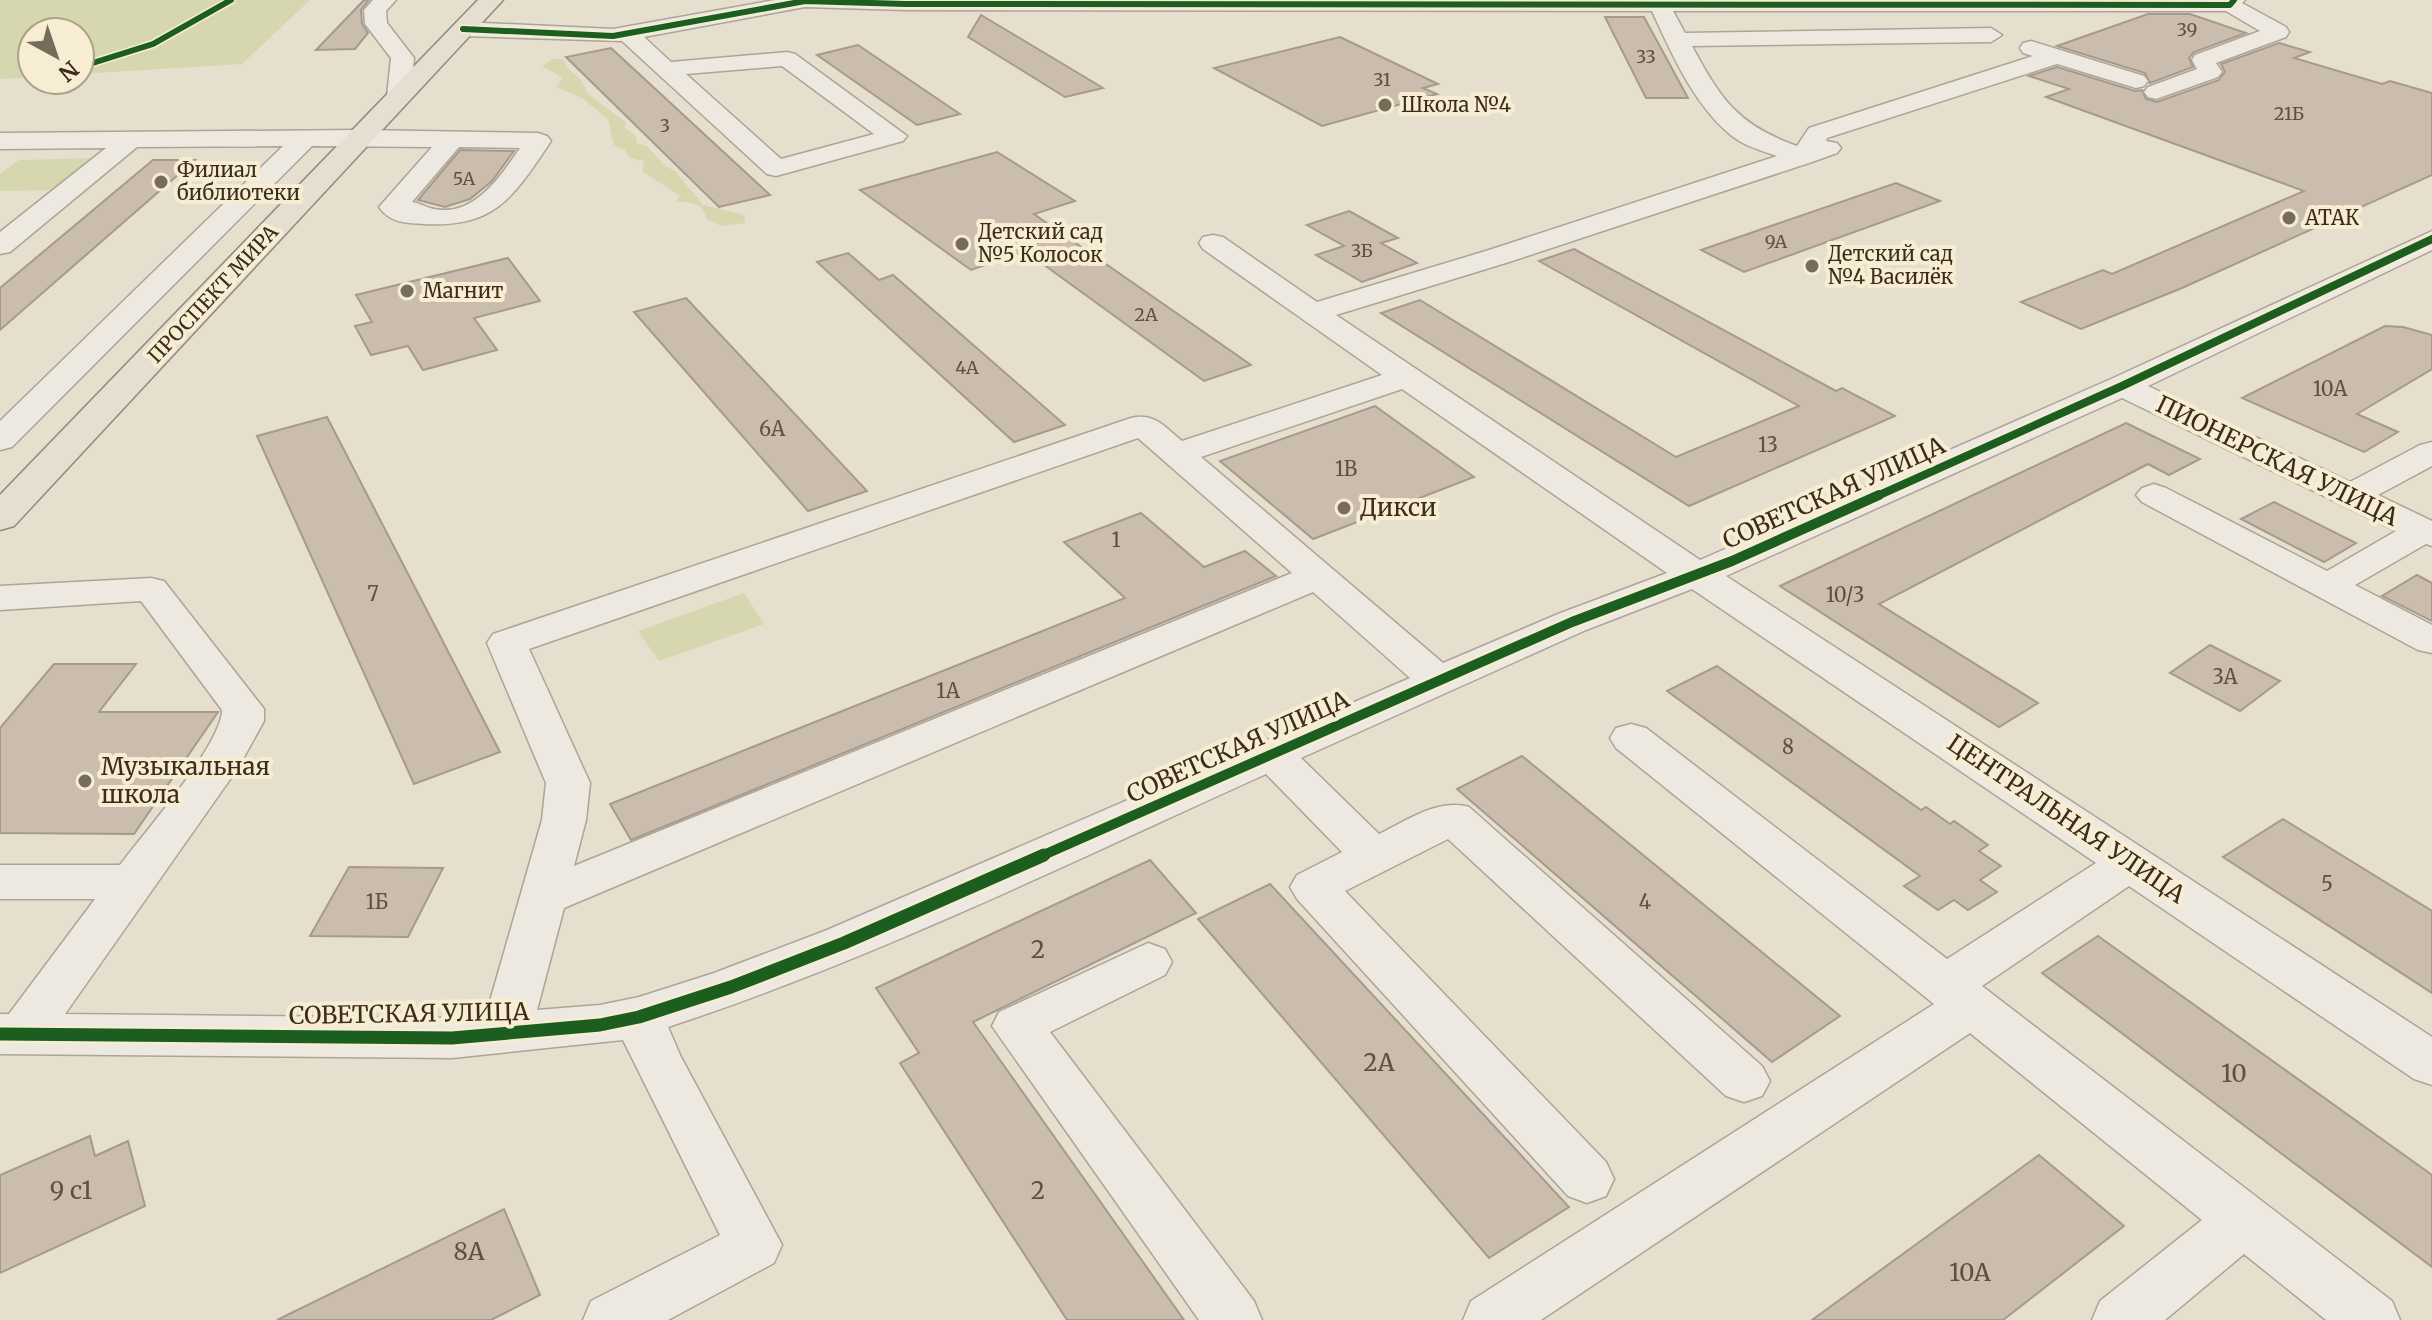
<svg xmlns="http://www.w3.org/2000/svg" width="2432" height="1320" font-family="Merriweather,serif">
  <rect width="100%" height="100%" fill="#e6dfce"/>
  <g fill="#d6d6af">
    <path d="M0 0H310L242 64 80 74V32H32V77L0 79Z"/>
    <path d="M553 59H563L567 68 581 80 588 94 627 123 624 127 636 136 637 143 647 146 665 166 675 171 703 205 745 215V223L721 226 707 219C703 202 691 203 676 201L680 196 642 171 644 161 629 158 625 150 614 145 608 119 582 98 556 87 563 78 542 66Z"/>
    <path d="M99 158 60 190 0 191V174L19 160Z"/>
    <path d="M744 593 764 624 659 661 638 631Z"/>
  </g>
  <g fill="#cabdae" stroke="#a69a8d" stroke-width="2">
    <path d="M364 0H369L361 10 362 24 368 33 355 49 316 50Z"/>
    <path d="M2148 14H2190L2246 33 2194 52 2189 58 2193 67 2150 83 2145 73 2057 46Z"/>
    <path d="M981 15 1103 88 1065 97 968 37Z"/>
    <path d="M1605 17H1644L1688 98H1646Z"/>
    <path d="M1340 37 1438 84 1423 88 1437 94 1322 126 1214 68Z"/>
    <path d="M2279 43 2310 52 2294 58 2382 84 2390 81 2432 93V175L2182 288 2081 329 2021 302 2103 270 2112 274 2304 191 2046 97 2069 89 2029 76 2057 67 2135 91 2142 90 2146 99 2157 102 2219 80 2225 72 2221 64Z"/>
    <path d="M858 45 960 114 917 125 817 55Z"/>
    <path d="M611 48 770 195 719 207 566 57Z"/>
    <path d="M460 150 514 151 492 181 470 199 445 207 418 200Z"/>
    <path d="M997 152 1075 201 1034 214 1251 365 1204 381 1025 251 971 270 860 190Z"/>
    <path d="M153 160H195L0 330V288Z"/>
    <path d="M1896 183 1940 201 1744 272 1701 250Z"/>
    <path d="M1349 211 1398 238 1381 243 1417 263 1362 282 1316 255 1344 246 1307 225Z"/>
    <path d="M1574 249 1836 391 1842 388 1895 416 1689 506 1381 313 1420 300 1676 457 1799 406 1539 261Z"/>
    <path d="M848 253 879 280 893 275 1065 425 1014 442 817 262Z"/>
    <path d="M508 258 540 301 474 318 497 350 423 370 408 346 371 355 355 326 372 322 356 295Z"/>
    <path d="M686 298 867 491 808 511 634 312Z"/>
    <path d="M2385 326 2403 327 2432 335V369L2357 414 2398 432 2364 452 2242 398Z"/>
    <path d="M1375 406 1474 477 1313 539 1220 461Z"/>
    <path d="M327 417 500 752 414 784 257 436Z"/>
    <path d="M2126 423 2200 459 2169 475 2148 464 1879 604 2038 703 1999 727 1780 586Z"/>
    <path d="M2274 502 2356 543 2324 562 2241 519Z"/>
    <path d="M1141 513 1204 567 1245 551 1276 576 631 840 610 804 1125 598 1064 542Z"/>
    <path d="M2417 575 2432 583V621L2382 596Z"/>
    <path d="M2210 645 2280 681 2240 711 2170 673Z"/>
    <path d="M54 664H136L99 712H218L134 834 0 833V728Z"/>
    <path d="M1717 666 1921 810 1926 807 1950 824 1954 821 1988 845 1979 851 2001 866 1980 880 1997 892 1968 910 1954 900 1938 910 1904 886 1920 876 1667 691Z"/>
    <path d="M1522 756 1840 1016 1772 1062 1457 789Z"/>
    <path d="M2283 819 2432 911V993L2223 857Z"/>
    <path d="M1150 860 1196 913 973 1022 1184 1320H1067L900 1063 919 1053 876 988Z"/>
    <path d="M349 867 443 868 408 937 310 936Z"/>
    <path d="M1270 884 1569 1207 1489 1258 1198 919Z"/>
    <path d="M2098 936 2432 1175V1267L2042 973Z"/>
    <path d="M90 1136 95 1156 128 1141 145 1206 0 1273V1175Z"/>
    <path d="M2039 1155 2124 1226 2003 1320H1812Z"/>
    <path d="M504 1209 540 1295 491 1320H277Z"/>
  </g>
  <g fill="none" stroke-linecap="round" stroke-linejoin="round">
    <defs>
      <g id="minor">
        <path d="M373 0H396L386 11 387 23 414 58 411 96 407 101H391L387 96 391 58 365 24 364 10Z"/>
        <path d="M775 0H2245L2242 3 2286 27 2289 32 2286 37 2216 63 2222 72 2218 77 2156 99 2148 97 2144 92 2148 87 2197 69 2192 60 2195 55 2260 31 2226 11H1673L1685 33 1991 28 2002 35 1991 42 1692 46C1721 100 1738 125 1797 146L1809 128 2033 56 2023 53 2020 48 2023 43 2031 41 2144 76 2148 81 2144 86 2136 88 2057 64 1827 138 1826 141 1837 143 1841 148 1837 153 1812 162 1509 262 1336 315 1700 560 2111 379 2432 231V250L2148 386 2350 482 2420 445 2432 442V466L2378 495 2432 521V546L2426 544 2355 585 2432 625V653L2418 650 2142 502 2136 495 2142 488 2154 484 2166 488 2327 571 2396 531 2122 398 1726 576 2432 1037V1085L2414 1079 2129 886 1982 986 2392 1301 2400 1320H2326L2244 1254 2165 1320H2092L2100 1301 2202 1220 1970 1033 1541 1320H1463L1471 1301 1934 1004 1616 748 1610 738 1616 728 1631 724 1646 728 1947 959 2096 863 1692 589 1586 630 1301 758 1379 834C1406 821 1438 798 1469 807L1762 1066 1770 1081 1762 1096 1744 1102 1726 1096 1448 839 1345 891 1606 1162 1614 1179 1606 1196 1587 1203 1568 1196 1297 899 1290 887 1297 875 1342 852 1266 774C1069 863 874 959 668 1027L681 1057 782 1245 774 1263 668 1320H583L591 1301 720 1235 623 1040 452 1058 0 1054V1014H9L95 899H0V865H120C143 834 222 744 222 710L141 601 0 610V586L151 578 164 581 264 709V721L238 768 65 1014 452 1018 486 1015 542 820 546 783 487 643 493 634 1131 418C1154 412 1165 427 1182 441L1382 375 1203 249 1199 243 1203 237 1213 235 1223 237 1317 302 1489 250 1777 156C1762 151 1745 146 1732 136 1694 106 1671 52 1652 11L905 10 805 7 644 37 671 62 787 52 795 54 907 136 903 141 776 176 767 174 622 41 463 36 452 29 463 22 613 29ZM782 66 874 134 781 159 686 74ZM1402 389 1667 573 1558 614 1443 663 1201 457ZM1138 438 1292 573 574 866 586 820 590 783 529 649ZM1313 592 1410 678 827 930 714 973 639 997 600 1005 537 1010 564 908Z"/>
        <path d="M360 130 538 133 547 136 551 141C514 196 496 228 424 224 406 223 390 223 379 207L432 147 312 146 12 447 0 450V421L283 146 137 147 10 252 0 254V232L106 148 0 149V133ZM459 147 520 148C500 177 472 220 430 208 424 206 419 203 412 202Z"/>
        <path d="M1148 943 1165 949 1172 962 1165 975 1050 1032 1254 1301 1262 1320H1199L992 1026 999 1012Z"/>
      </g>
      <path id="major" d="M478 0H503L14 526 0 530V495Z"/>
    </defs>
    <use href="#minor" stroke="#aba497" stroke-width="3"/>
    <use href="#major" stroke="#91897d" stroke-width="3"/>
    <use href="#minor" fill="#eee9e0" fill-rule="evenodd"/>
    <use href="#major" fill="#e6dfd1" fill-rule="evenodd"/>
    <defs>
      <g id="cycleway-far3">
        <path d="M463 29 613 36 805 1 905 4 2230 5 2234 0"/>
        <path d="M80 67 153 44 231 0"/>
      </g>
      <path id="cycleway-far2" d="M1875 497 2122 386 2432 239"/>
      <path id="cycleway-far1" d="M1039 857 1572 622 1732 561 1879 495"/>
      <path id="cycleway" d="M0 1034 452 1038 600 1025 639 1017 731 987 844 943 1044 855"/>
    </defs>
    <use href="#cycleway-far3" stroke="#f7edd3" stroke-width="9"/>
    <use href="#cycleway-far2" stroke="#f7edd3" stroke-width="12"/>
    <use href="#cycleway-far1" stroke="#f7edd3" stroke-width="15"/>
    <use href="#cycleway" stroke="#f7edd3" stroke-width="18"/>
    <use href="#cycleway-far3" stroke="#1b5e20" stroke-width="6"/>
    <use href="#cycleway-far2" stroke="#1b5e20" stroke-width="8"/>
    <use href="#cycleway-far1" stroke="#1b5e20" stroke-width="10"/>
    <use href="#cycleway" stroke="#1b5e20" stroke-width="13"/>
  </g>
  <g fill="#776b5b" stroke="#f7edd3" stroke-width="3">
    <circle cx="1385" cy="105" r="8"/>
    <circle cx="161" cy="182" r="8"/>
    <circle cx="2289" cy="218" r="8"/>
    <circle cx="962" cy="244" r="8"/>
    <circle cx="1812" cy="266" r="8"/>
    <circle cx="407" cy="291" r="8"/>
    <circle cx="1344" cy="508" r="8"/>
    <circle cx="85" cy="781" r="8"/>
  </g>
  <g text-anchor="middle" stroke-width="8" stroke-linejoin="round" paint-order="stroke">
    <g font-size="18" fill="#5f5041">
      <text x="2187" y="36">39</text>
      <text x="1646" y="63">33</text>
      <text x="1382" y="86">31</text>
      <text x="2289" y="120">21Б</text>
      <text x="665" y="132">3</text>
      <text x="464" y="185">5А</text>
      <text x="1776" y="248">9А</text>
      <text x="1362" y="257">3Б</text>
      <text x="1146" y="321">2А</text>
      <text x="967" y="374">4А</text>
    </g>
    <g font-size="20" fill="#3b2c1d" stroke="#f7edd3" text-anchor="start">
      <text x="1401" y="112">Школа №4</text>
      <text x="177" y="177">Филиал<tspan x="177" dy="23">библиотеки</tspan></text>
      <text x="2305" y="225">АТАК</text>
      <text x="978" y="239">Детский сад<tspan x="978" dy="23">№5 Колосок</tspan></text>
      <text x="1828" y="261">Детский сад<tspan x="1828" dy="23">№4 Василёк</tspan></text>
      <text x="423" y="298">Магнит</text>
    </g>
    <g font-size="20" fill="#3b2c1d" stroke="#f7edd3">
      <text transform="translate(213 294) rotate(-47)" y="7">ПРОСПЕКТ МИРА</text>
    </g>
    <g font-size="20" fill="#5f5041">
      <text x="2330" y="396">10А</text>
      <text x="772" y="436">6А</text>
      <text x="1768" y="452">13</text>
      <text x="1346" y="476">1В</text>
      <text x="1116" y="547">1</text>
      <text x="373" y="601">7</text>
      <text x="1845" y="602">10/3</text>
      <text x="2225" y="684">3А</text>
      <text x="948" y="698">1А</text>
      <text x="1788" y="754">8</text>
      <text x="2327" y="891">5</text>
      <text x="377" y="909">1Б</text>
      <text x="1645" y="909">4</text>
    </g>
    <g font-size="24" fill="#3b2c1d" stroke="#f7edd3">
      <text transform="translate(2277 461) rotate(26)" y="8">ПИОНЕРСКАЯ УЛИЦА</text>
      <text transform="translate(1834 493) rotate(-24)" y="8">СОВЕТСКАЯ УЛИЦА</text>
      <text transform="translate(1238 747) rotate(-24)" y="8">СОВЕТСКАЯ УЛИЦА</text>
      <text transform="translate(2066 819) rotate(34)" y="8">ЦЕНТРАЛЬНАЯ УЛИЦА</text>
      <text transform="translate(409 1014) rotate(-1)" y="8">СОВЕТСКАЯ УЛИЦА</text>
    </g>
    <g font-size="24" fill="#3b2c1d" stroke="#f7edd3" text-anchor="start">
      <text x="1360" y="516">Дикси</text>
      <text x="101" y="775">Музыкальная<tspan x="101" dy="28">школа</tspan></text>
    </g>
    <g font-size="24" fill="#5f5041">
      <text x="1038" y="958">2</text>
      <text x="1379" y="1071">2А</text>
      <text x="2234" y="1082">10</text>
      <text x="71" y="1199">9 с1</text>
      <text x="1038" y="1199">2</text>
      <text x="469" y="1260">8А</text>
      <text x="1970" y="1281">10А</text>
    </g>
  </g>
  <g transform="translate(56 56) rotate(140)"><circle r="38" fill="#f7edd3" stroke="#aca08a" stroke-width="2"/>
  <path d="M0-6L14 30L0 20L-14 30Z" fill="#776b5b"/>
  <text y="-12" font-size="22" font-weight="bold" text-anchor="middle" fill="#3b2c1d">N</text>
  </g>
</svg>
